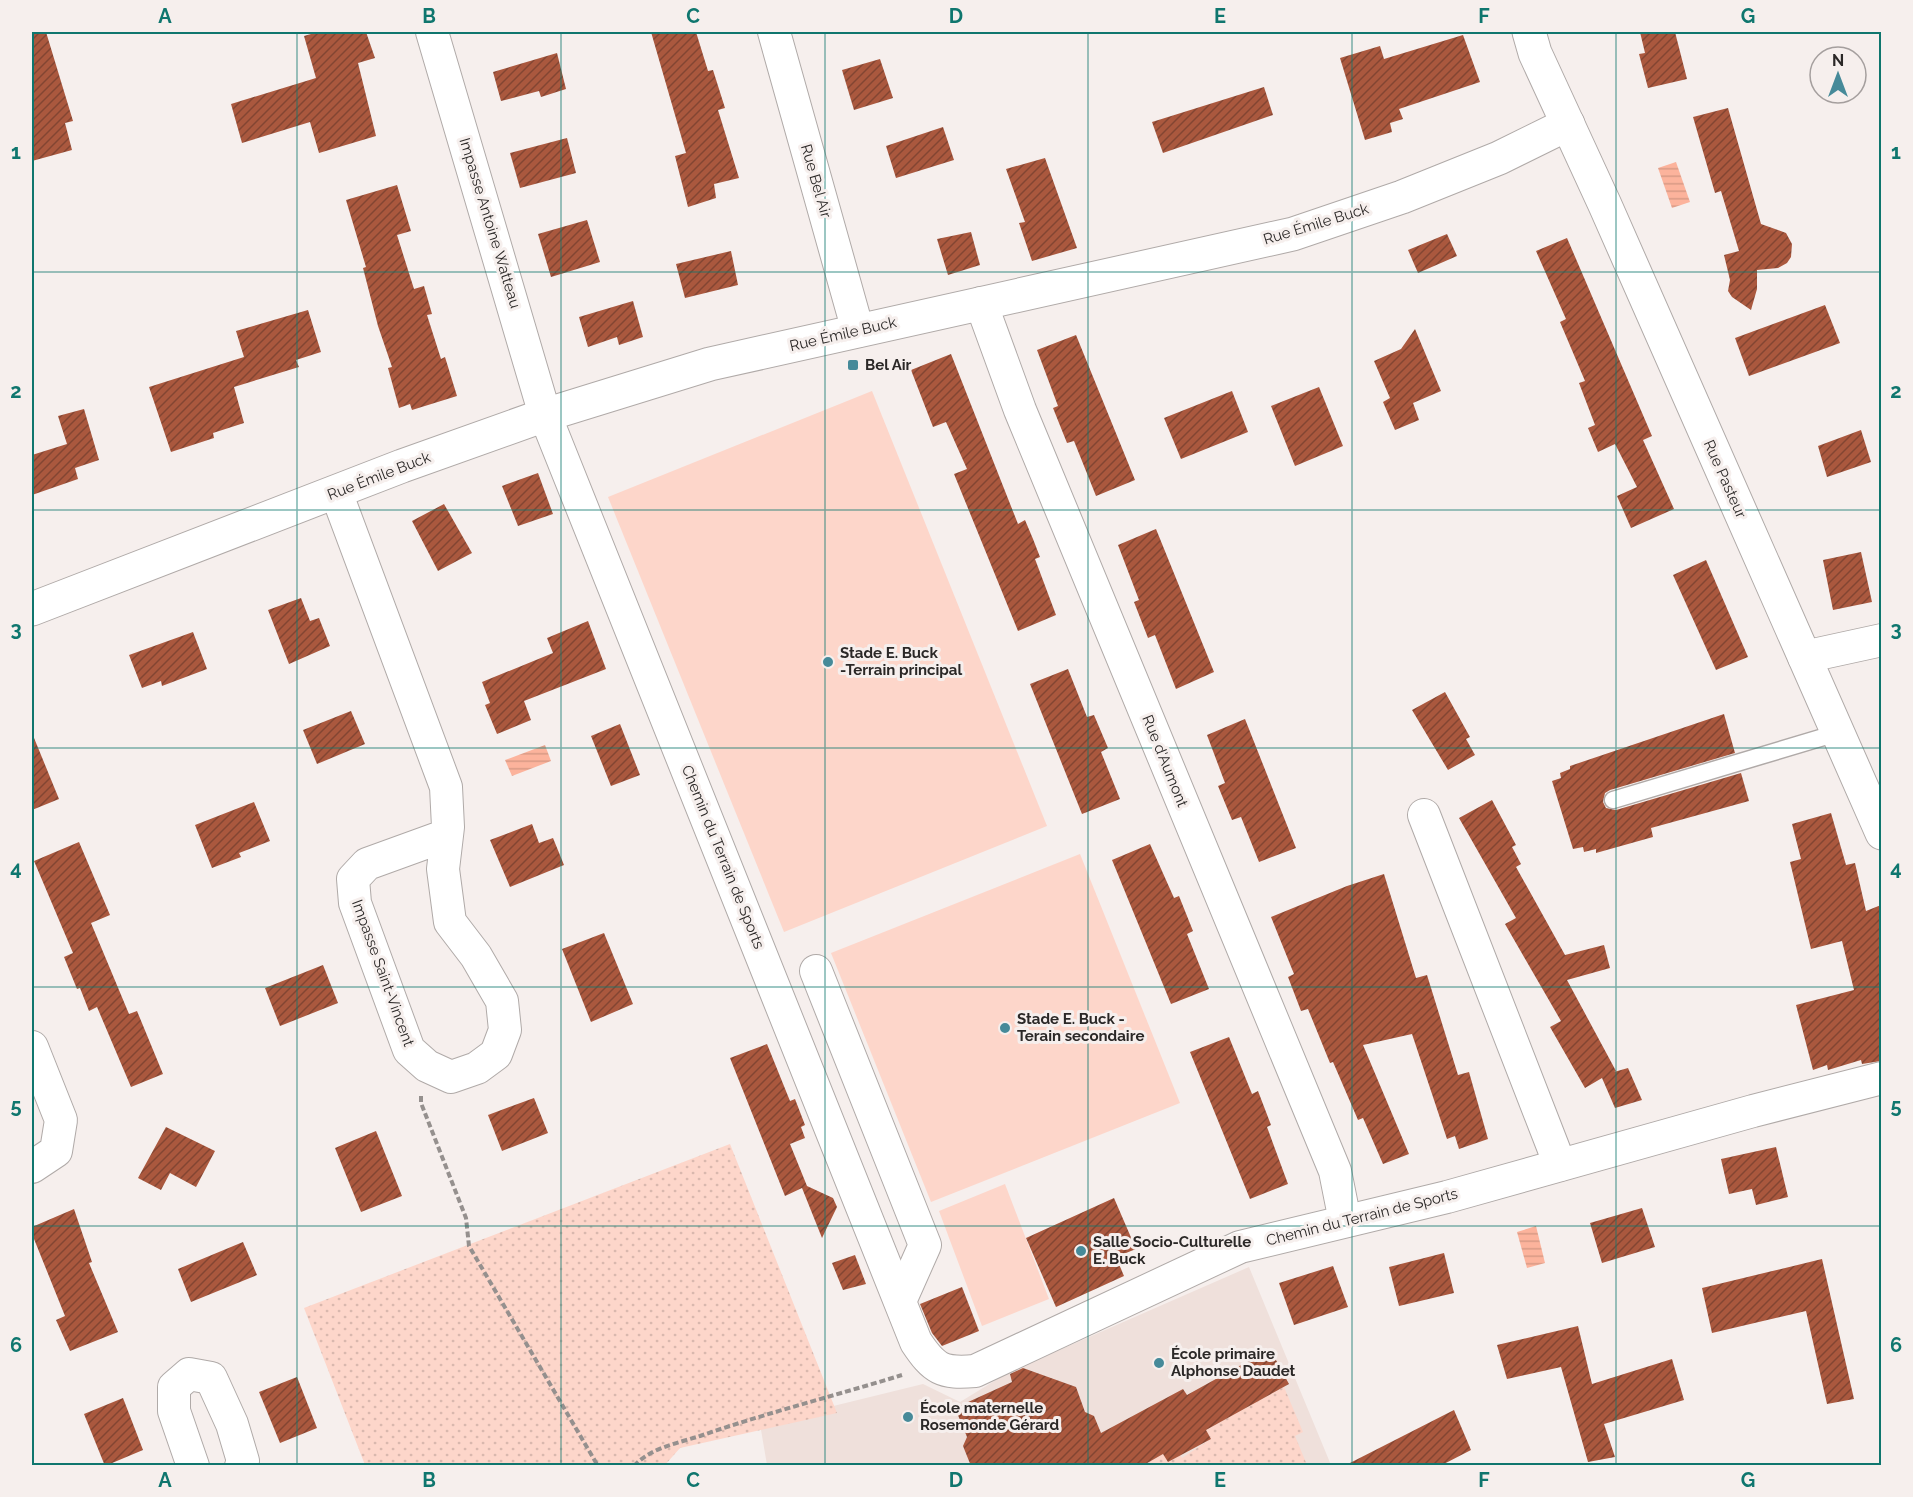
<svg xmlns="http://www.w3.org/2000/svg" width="1913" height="1497" font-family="Raleway,sans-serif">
  <defs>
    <pattern id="grass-dots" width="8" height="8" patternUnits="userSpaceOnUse" patternTransform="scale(1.5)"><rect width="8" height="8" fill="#fdd6ca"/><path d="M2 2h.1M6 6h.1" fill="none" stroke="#d9b8ae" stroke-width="1.8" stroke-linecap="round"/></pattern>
    <pattern id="water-rules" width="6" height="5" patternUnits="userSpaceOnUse" patternTransform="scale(1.5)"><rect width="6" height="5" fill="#fcb39c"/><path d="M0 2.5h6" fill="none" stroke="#d89a86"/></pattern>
    <pattern id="building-hatch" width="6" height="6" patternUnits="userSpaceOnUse" patternTransform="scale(1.5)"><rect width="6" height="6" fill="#aa583e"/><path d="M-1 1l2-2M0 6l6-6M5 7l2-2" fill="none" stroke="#834532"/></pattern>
  </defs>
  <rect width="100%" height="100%" fill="#f6efed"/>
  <path fill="#efe0db" d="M1249 1267 1331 1465H767L760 1424 923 1384 960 1402 1009 1372Z"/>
  <g fill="url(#grass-dots)">
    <path d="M730 1144 837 1413 680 1448 665 1465H365L304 1308Z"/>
    <path d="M1284 1387 1303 1432 1295 1436 1307 1465 1142 1466 1163 1454 1169 1462 1180 1455 1182 1458 1211 1439 1206 1430Z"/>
  </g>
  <g fill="#fdd6ca">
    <path d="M872 391 1047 826 784 932 608 497Z"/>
    <path d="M1080 854 1180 1103 931 1202 831 953Z"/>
    <path d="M1005 1184 1049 1299 982 1326 939 1211Z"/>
  </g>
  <g fill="url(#water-rules)">
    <path d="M1676 162 1690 202 1672 208 1658 168Z"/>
    <path d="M545 745 551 761 512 776 505 760Z"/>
    <path d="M1536 1226 1545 1263 1527 1268 1517 1232Z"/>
  </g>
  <g fill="url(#building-hatch)">
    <path d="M32 32H46L73 121 65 123 72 150 32 161Z"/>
    <path d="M318 32H366L375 58 358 63 376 136 319 153 310 122 242 143 231 104 316 78 304 36Z"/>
    <path d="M651 32H696L708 71 713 70 725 108 718 110 739 178 714 184 716 198 688 207 675 156 686 153Z"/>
    <path d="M1640 32H1675L1687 79 1648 88 1639 54 1645 53Z"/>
    <path d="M1463 35 1480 82 1399 109 1403 119 1390 123 1392 132 1365 140 1340 58 1380 46 1384 59Z"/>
    <path d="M557 53 566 89 541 97 539 91 501 101 493 72Z"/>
    <path d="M880 59 893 98 854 110 842 70Z"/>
    <path d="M1264 87 1273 115 1163 153 1152 122Z"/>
    <path d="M1728 108 1761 224 1786 233 1792 244 1791 257 1787 263 1778 268 1757 270V289L1751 310 1732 297 1728 291 1730 280 1724 255 1739 251 1721 191 1715 193 1693 117Z"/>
    <path d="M943 127 954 160 896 178 886 146Z"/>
    <path d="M567 138 576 173 520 188 510 153Z"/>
    <path d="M1045 158 1077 248 1032 261 1019 223 1025 222 1006 169Z"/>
    <path d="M397 185 411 231 397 235 414 289 424 286 432 314 427 315 441 359 445 357 457 396 412 410 410 404 399 408 388 368 392 367 378 326 363 268 366 267 346 200Z"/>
    <path d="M587 220 600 262 551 277 538 234Z"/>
    <path d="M971 232 980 265 948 275 937 239Z"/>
    <path d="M1447 234 1457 256 1418 273 1408 250Z"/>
    <path d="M1567 238 1652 436 1643 440 1674 509 1631 528 1617 496 1637 487 1615 444 1598 452 1588 428 1595 425 1579 383 1585 381 1560 322 1566 319 1536 251Z"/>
    <path d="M731 251 738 285 685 298 676 264Z"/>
    <path d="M633 301 643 337 619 345 617 337 588 347 579 317Z"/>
    <path d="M1825 305 1840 343 1749 376 1735 338Z"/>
    <path d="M308 310 321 352 296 360 299 367 234 387 244 423 213 433 214 438 171 452 149 387 244 357 236 331Z"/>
    <path d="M1415 329 1441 391 1413 403 1419 420 1395 430 1383 402 1390 398 1374 361 1401 349Z"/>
    <path d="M1076 335 1135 480 1096 496 1074 441 1067 443 1053 408 1058 406 1037 350Z"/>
    <path d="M951 354 1018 524 1025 520 1033 539 1040 557 1035 559 1056 615 1018 631 954 474 967 469 946 422 933 427 911 370Z"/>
    <path d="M1319 387 1343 446 1295 466 1271 406Z"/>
    <path d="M1232 391 1248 432 1181 459 1164 418Z"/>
    <path d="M84 409 99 460 75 468 78 479 32 495V455L67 444 58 416Z"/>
    <path d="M1861 430 1871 462 1827 477 1818 446Z"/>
    <path d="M538 473 553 514 518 526 502 486Z"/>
    <path d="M444 504 472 553 438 571 412 521Z"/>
    <path d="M1156 529 1214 672 1176 689 1155 635 1148 638 1134 602 1139 600 1118 545Z"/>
    <path d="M1861 552 1872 602 1833 610 1823 560Z"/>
    <path d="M1706 560 1748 657 1716 670 1673 575Z"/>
    <path d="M301 598 310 621 319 618 330 646 289 664 268 610Z"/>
    <path d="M588 621 606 669 524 701 531 720 497 734 485 705 490 703 482 682 553 653 547 638Z"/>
    <path d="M193 632 207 669 162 686 161 681 142 688 129 655Z"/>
    <path d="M1068 669 1087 717 1094 715 1108 748 1101 752 1120 799 1082 814 1030 684Z"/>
    <path d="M1445 692 1470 737 1466 739 1475 755 1448 770 1412 710Z"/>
    <path d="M351 711 365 744 317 764 303 730Z"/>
    <path d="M1724 714 1735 753 1610 790 1605 793 1603 802 1606 808 1616 810 1741 773 1749 801 1651 828 1653 837 1596 853V849L1584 852 1583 847 1573 849 1552 781 1561 778 1560 773 1570 769V766Z"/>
    <path d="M1245 719 1296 848 1259 862 1241 817 1232 820 1218 786 1225 783 1207 735Z"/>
    <path d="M620 724 640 775 611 786 591 736Z"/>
    <path d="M32 733 59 799 32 810Z"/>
    <path d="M1492 800 1516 845 1512 847 1521 864 1516 867 1565 955 1604 945 1610 968 1567 980 1616 1071 1614 1072 1628 1068 1642 1100 1615 1108 1602 1078 1585 1088 1550 1027 1561 1021 1505 924 1516 918 1459 818Z"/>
    <path d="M254 802 270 841 239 853 241 857 212 868 195 825Z"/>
    <path d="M1831 813 1846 865 1855 863 1866 911 1881 905V1061L1862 1064 1861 1060 1828 1070 1827 1065 1813 1070 1796 1005 1854 990 1842 941 1811 949 1790 862 1801 859 1792 824Z"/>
    <path d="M532 824 539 843 553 838 564 865 510 887 490 840Z"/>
    <path d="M79 842 110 915 91 923 129 1014 137 1011 163 1074 131 1087 97 1007 89 1011 80 988 77 989 64 957 73 953 34 861Z"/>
    <path d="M1150 844 1174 898 1179 896 1193 931 1187 934 1209 989 1171 1004 1112 860Z"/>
    <path d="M1384 874 1416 978 1427 975 1458 1075 1469 1072 1488 1139 1459 1149 1455 1136 1447 1139 1412 1034 1363 1045 1409 1154 1383 1164 1363 1118 1358 1120 1333 1062 1330 1063 1308 1009 1301 1011 1288 977 1294 974 1271 917 1347 886Z"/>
    <path d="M604 933 633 1004 591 1022 562 949Z"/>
    <path d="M323 965 338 1003 280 1026 265 988Z"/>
    <path d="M1229 1037 1252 1094 1258 1091 1271 1125 1267 1127 1288 1184 1250 1199 1190 1052Z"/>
    <path d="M767 1044 790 1101 795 1099 805 1125 801 1127 805 1138 790 1144 807 1186 833 1198 837 1207 822 1238 802 1188 785 1196 730 1058Z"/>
    <path d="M534 1098 548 1133 502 1151 488 1115Z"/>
    <path d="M166 1127 215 1151 196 1187 170 1173 161 1190 138 1178Z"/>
    <path d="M376 1131 402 1196 361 1212 335 1148Z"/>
    <path d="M1776 1147 1788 1197 1756 1205 1752 1189 1729 1194 1721 1159Z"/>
    <path d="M1114 1198 1136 1249 1116 1257 1124 1276 1056 1307 1026 1238Z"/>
    <path d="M1642 1208 1655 1247 1602 1263 1590 1223Z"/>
    <path d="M74 1209 92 1262 89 1263 118 1332 70 1351 56 1320 65 1316 32 1234V1227Z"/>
    <path d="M243 1242 257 1275 191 1302 178 1269Z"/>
    <path d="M1444 1253 1454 1293 1399 1306 1389 1267Z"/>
    <path d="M855 1255 866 1284 843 1290 832 1263Z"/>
    <path d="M1822 1259 1854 1399 1827 1404 1806 1311 1712 1333 1702 1288Z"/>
    <path d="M1333 1266 1348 1307 1294 1325 1279 1283Z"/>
    <path d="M962 1287 979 1331 942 1346 932 1333 920 1304Z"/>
    <path d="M1578 1326 1592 1384 1672 1359 1684 1400 1604 1424 1615 1457 1588 1462 1561 1367 1507 1379 1497 1345Z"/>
    <path d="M1270 1349 1289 1384 1206 1430 1211 1439 1168 1462 1163 1454 1142 1466H971L963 1446 967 1437 955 1408 1012 1382 1010 1374 1023 1368 1076 1387 1085 1412 1094 1416 1101 1433 1183 1389 1187 1395Z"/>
    <path d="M297 1377 317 1428 280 1443 259 1392Z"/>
    <path d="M123 1398 143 1450 105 1466 84 1414Z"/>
    <path d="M1454 1410 1471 1450 1440 1466H1344Z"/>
  </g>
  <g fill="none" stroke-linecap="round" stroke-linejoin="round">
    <defs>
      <path id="service" d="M1613 800 1837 733"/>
      <g id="minor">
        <path d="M432 32 545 415 916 1342C934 1369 942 1374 975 1371L1240 1247 1447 1197 1753 1111 1882 1078"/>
        <path d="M774 32 858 331"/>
        <path d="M981 303 1020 410 1335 1171 1345 1221"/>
        <path d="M336 492 446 787 448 827 443 869 450 922 476 956 502 1001 505 1030 496 1054 477 1068 451 1077 427 1066 409 1050 355 903 353 879 367 864 447 835"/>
        <path d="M1804 657 1882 640"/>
        <path d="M1424 815 1560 1165"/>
        <path d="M816 971 925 1245 901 1299"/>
        <path d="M32 1047 61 1120 56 1151 32 1167"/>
        <path d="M193 1466 174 1411V1387L189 1374 211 1378 232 1424 243 1461 241 1466"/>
      </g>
      <g id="tertiary">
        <path d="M1529 32 1535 53 1605 205 1882 833"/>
        <path d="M32 609 402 466 545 415 710 364 1293 234 1402 197 1499 158 1568 124"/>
      </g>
    </defs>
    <use href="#service" stroke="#b0aaa8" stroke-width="19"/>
    <use href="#minor" stroke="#b0aaa8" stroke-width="34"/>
    <use href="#tertiary" stroke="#b0aaa8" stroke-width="35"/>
    <g stroke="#95908e" stroke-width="4" stroke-dasharray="6 3" stroke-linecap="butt">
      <path d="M421 1096V1103L466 1218 469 1246 598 1466"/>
      <path d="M634 1466C650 1448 678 1443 700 1436 766 1413 834 1396 902 1375"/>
    </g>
    <use href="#service" stroke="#fff" stroke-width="16"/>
    <use href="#minor" stroke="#fff" stroke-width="32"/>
    <use href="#tertiary" stroke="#fff" stroke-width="33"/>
  </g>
  <path fill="none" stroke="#0f766e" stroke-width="1.5" stroke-opacity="0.55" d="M297 32V1466M561 32V1466M825 32V1466M1088 32V1466M1352 32V1466M1616 32V1466M32 272H1882M32 510H1882M32 748H1882M32 987H1882M32 1226H1882"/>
  <g fill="#468a99" stroke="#f6efed" stroke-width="2">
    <rect x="847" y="359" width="12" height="12" rx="3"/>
    <circle cx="828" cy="662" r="6"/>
    <circle cx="1005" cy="1028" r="6"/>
    <circle cx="1081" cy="1251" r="6"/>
    <circle cx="1159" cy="1363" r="6"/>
    <circle cx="908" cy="1417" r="6"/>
  </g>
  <g text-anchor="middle" stroke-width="6" stroke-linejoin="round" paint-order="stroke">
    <g font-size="15" fill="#2b2827" stroke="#f6efed">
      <text transform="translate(816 181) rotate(74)" y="5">Rue Bel Air</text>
      <text transform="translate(490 223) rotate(73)" y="5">Impasse Antoine Watteau</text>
      <text transform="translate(1316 224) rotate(-17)" y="5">Rue Émile Buck</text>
      <text transform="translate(843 334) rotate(-13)" y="5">Rue Émile Buck</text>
      <text transform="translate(379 476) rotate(-21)" y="5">Rue Émile Buck</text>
      <text transform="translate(1725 479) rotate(66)" y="5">Rue Pasteur</text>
      <text transform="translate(1165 761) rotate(68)" y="5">Rue d'Aumont</text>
      <text transform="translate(723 857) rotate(68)" y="5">Chemin du Terrain de Sports</text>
      <text transform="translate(383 973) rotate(70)" y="5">Impasse Saint-Vincent</text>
      <text transform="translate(1362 1217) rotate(-14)" y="5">Chemin du Terrain de Sports</text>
    </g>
    <g font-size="15" font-weight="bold" fill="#2b2827" stroke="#f6efed" text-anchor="start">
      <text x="865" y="370">Bel Air</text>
      <text x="840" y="658">Stade E. Buck<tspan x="840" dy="17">-Terrain principal</tspan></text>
      <text x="1017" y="1024">Stade E. Buck -<tspan x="1017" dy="17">Terain secondaire</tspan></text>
      <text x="1093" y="1247">Salle Socio-Culturelle<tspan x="1093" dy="17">E. Buck</tspan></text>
      <text x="1171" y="1359">École primaire<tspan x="1171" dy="17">Alphonse Daudet</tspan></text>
      <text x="920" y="1413">École maternelle<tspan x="920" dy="17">Rosemonde Gérard</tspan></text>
    </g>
  </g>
  <rect width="1913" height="1497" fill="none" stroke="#f6efed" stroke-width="66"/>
  <g transform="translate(1838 75)"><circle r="28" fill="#f6efed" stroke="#a59f9e" stroke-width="1.5"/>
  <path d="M0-4.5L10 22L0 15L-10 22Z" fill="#468a99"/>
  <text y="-9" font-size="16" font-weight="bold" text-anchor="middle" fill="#2b2827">N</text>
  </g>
  <rect x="33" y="33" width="1847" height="1431" fill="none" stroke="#0f766e" stroke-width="2"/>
  <g font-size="20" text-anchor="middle" font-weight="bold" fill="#0f766e">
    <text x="165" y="23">A</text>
    <text x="429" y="23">B</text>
    <text x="693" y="23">C</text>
    <text x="956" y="23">D</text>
    <text x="1220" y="23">E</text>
    <text x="1484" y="23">F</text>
    <text x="1748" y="23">G</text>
    <text x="16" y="159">1</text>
    <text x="1896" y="159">1</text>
    <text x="16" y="398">2</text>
    <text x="1896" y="398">2</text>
    <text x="16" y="636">3</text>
    <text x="1896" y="636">3</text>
    <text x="16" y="875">4</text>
    <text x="1896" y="875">4</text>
    <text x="16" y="1113">5</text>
    <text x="1896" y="1113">5</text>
    <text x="16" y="1352">6</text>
    <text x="1896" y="1352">6</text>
    <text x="165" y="1487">A</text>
    <text x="429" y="1487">B</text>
    <text x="693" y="1487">C</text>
    <text x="956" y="1487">D</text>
    <text x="1220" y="1487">E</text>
    <text x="1484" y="1487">F</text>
    <text x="1748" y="1487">G</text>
  </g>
</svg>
